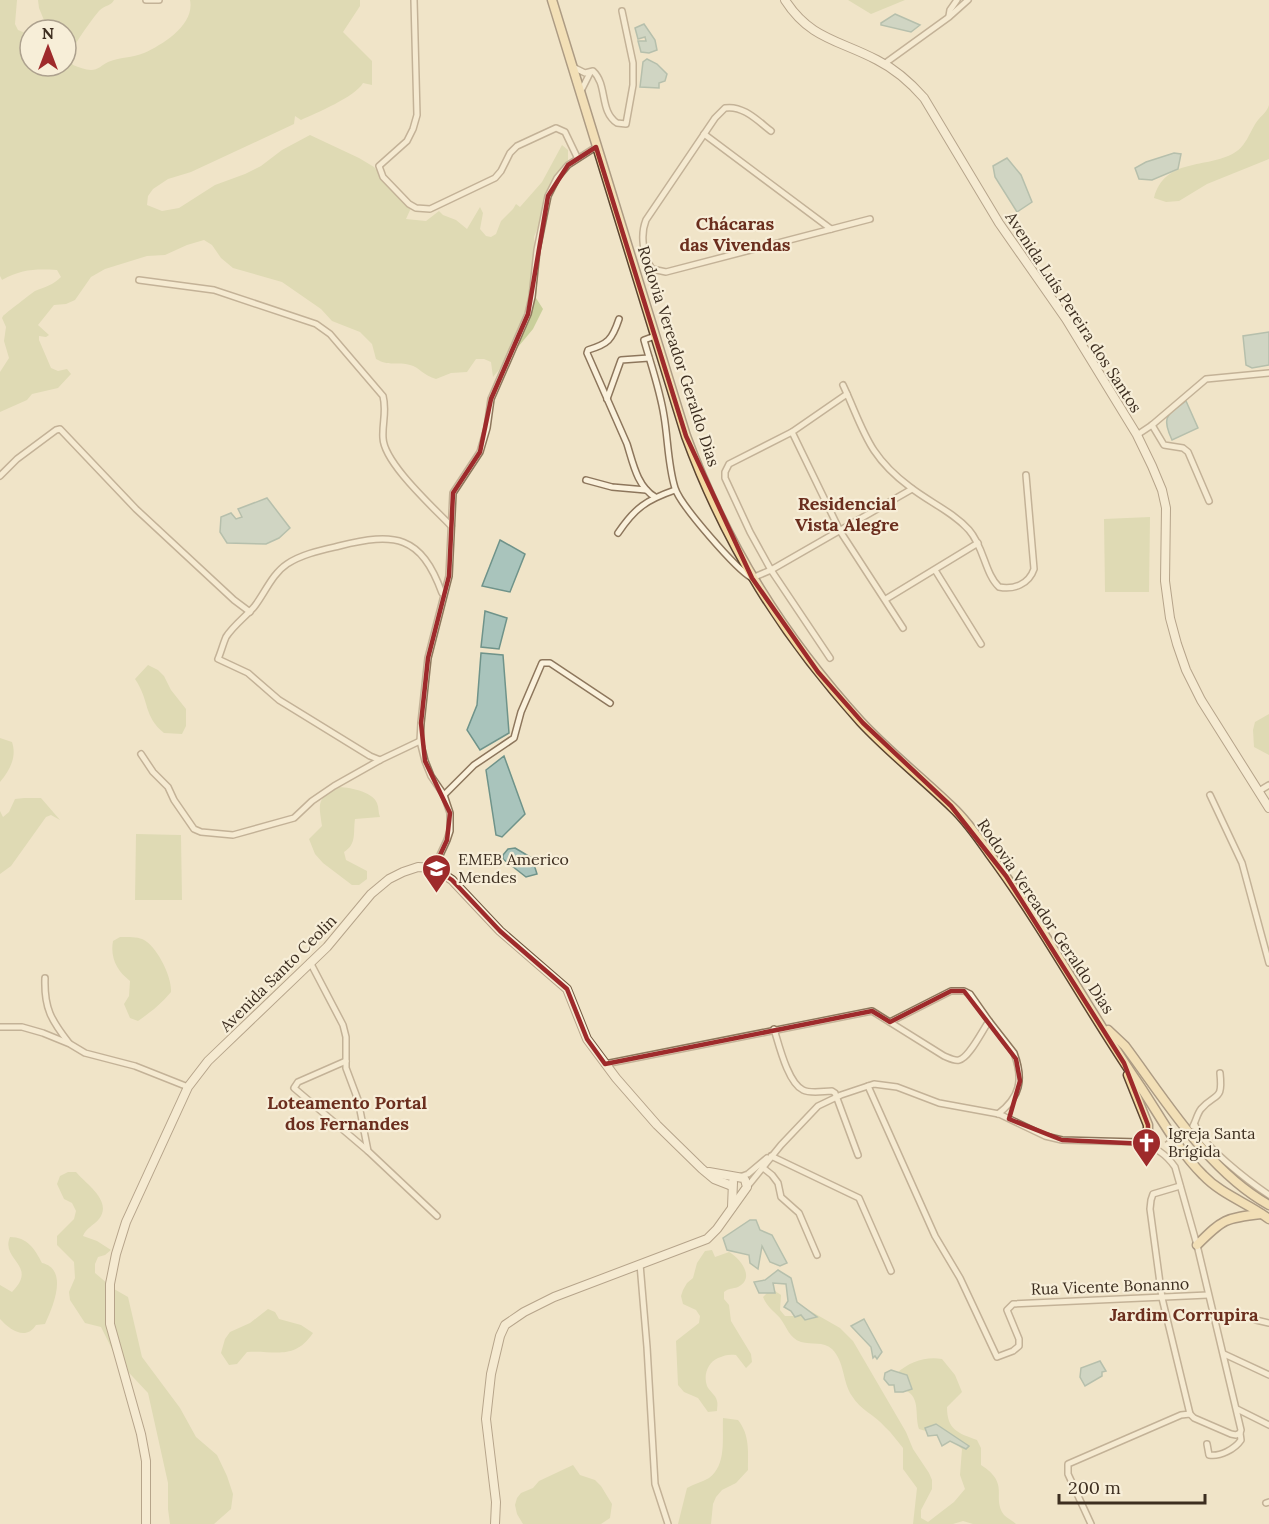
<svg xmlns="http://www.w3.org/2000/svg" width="1269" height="1524" font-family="Lora,serif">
  <rect width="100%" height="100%" fill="#f0e4c8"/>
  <g fill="#c9cf9b">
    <path d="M0 0H17L15 24 18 30 30 35V66H66V30H48L39 8 38 0H114C111 6 105 5 100 10 93 17 71 49 68 58L73 65C79 67 85 70 91 70 98 70 102 65 108 62 119 57 133 58 144 53 164 44 195 24 190 0H360V6L343 32 372 61V85L363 83C355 97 316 113 301 120L295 116 294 124 191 172 168 179 153 189 148 196 147 205 162 211 179 208 215 185 245 174 261 166 282 150 310 135 359 158 374 167 411 208 406 219 426 221 439 211 443 215 456 220 467 229 480 207 483 213 480 229 486 236 491 237 496 234 501 221 513 209 516 204 520 207 542 182 562 145 568 150V166L554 187 534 237 537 261 534 267 538 269 536 298 543 309 533 329 493 377 491 362 484 359H476L467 372 451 373 436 379C424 376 419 367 410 365 397 361 390 367 376 359L372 344 360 332 332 321 321 309 282 282 233 268 221 258 212 245 204 240 187 245 165 255 147 256 105 269 91 277 75 300 66 304 54 305 38 325 49 335 46 337 39 336V340L51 368 58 371 67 369 71 374 58 388 32 394 27 400 0 412V372L9 358 4 341 6 327 2 318 3 316C6 313 32 293 35 291 45 287 53 285 61 277L57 270C35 269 22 269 2 280L0 276Z"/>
    <path d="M848 0H905L871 14Z"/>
    <path d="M1269 105V159L1207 184 1179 201 1166 202 1154 198C1165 157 1207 169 1234 153 1247 146 1250 130 1258 120 1262 115 1267 112 1269 105Z"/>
    <path d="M1150 517 1149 592H1105L1104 519Z"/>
    <path d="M148 665 158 670 164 676 171 690 186 709V726L182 734 164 733C143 716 150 701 135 679Z"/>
    <path d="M1269 714V755L1254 747 1253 730 1255 722Z"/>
    <path d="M0 738 12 742C17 757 10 770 0 782Z"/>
    <path d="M337 787C348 787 372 791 377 803 379 808 378 812 380 817L355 819C353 833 357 844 344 852L346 860 367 871V879L359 885H352L323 863 315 854 309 839 322 826C319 803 316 800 337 787Z"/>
    <path d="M24 798H41L60 820 51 815 46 817 11 866 0 874V811L3 817 9 812 15 799Z"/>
    <path d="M136 834 181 835 182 900H135Z"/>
    <path d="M120 937C129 937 140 936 147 942 159 951 172 978 171 992 161 1004 151 1012 138 1021L130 1018 124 1004 129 996 130 981C117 971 110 958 113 941Z"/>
    <path d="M68 1172H76C86 1184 113 1201 99 1219 93 1226 86 1228 83 1236L97 1241 111 1250 105 1255 98 1257 95 1264V1273L114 1289 128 1297 142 1357 180 1408 196 1437 217 1455 227 1476 233 1494 231 1509 214 1524H170L168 1509V1483L148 1393 118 1361 101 1327 85 1323 70 1300 69 1292 75 1278 74 1262 57 1245V1236L74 1219 76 1211 72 1203 64 1199 57 1184 60 1176Z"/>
    <path d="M10 1237C27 1237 35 1249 42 1263 69 1269 53 1307 45 1324L36 1325C26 1341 10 1330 0 1319V1285L12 1292C39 1265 0 1260 10 1237Z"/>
    <path d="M712 1250 715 1257 729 1252C740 1258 756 1278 738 1287 732 1289 729 1288 724 1292V1299L729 1305 731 1321 751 1354 752 1362 746 1368 736 1355C729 1354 725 1355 718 1358 708 1362 703 1375 707 1386 709 1391 716 1395 717 1401 718 1404 717 1408 717 1411L708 1412 698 1398 684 1392 678 1385 676 1341 699 1323 700 1316 696 1310 683 1304 681 1296 683 1290 687 1283 693 1278 697 1263 705 1251Z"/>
    <path d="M775 1291 781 1295 780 1310 785 1316H800L798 1309 805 1308 840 1328 853 1341 906 1432 913 1449 929 1473 932 1480V1489L921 1510V1518L928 1522 954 1502 965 1489 960 1475 962 1449 949 1438 919 1429C914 1414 922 1394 901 1389L897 1373C909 1362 926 1356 942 1359L955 1375 962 1392 947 1407C947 1430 958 1433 977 1440L981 1448V1465C1011 1484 991 1497 1004 1515 1007 1518 1013 1521 1016 1524H973L963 1521 953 1524H913L917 1488 903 1469V1448C897 1441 892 1433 885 1427 875 1415 860 1410 852 1396 842 1381 845 1362 832 1349 823 1341 812 1345 801 1342 789 1338 787 1327 780 1318 774 1311 767 1307 763 1297L768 1292Z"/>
    <path d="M268 1309 275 1312 279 1319 301 1325 313 1333C294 1361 275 1350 247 1352L237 1364 229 1365 221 1353 225 1339 230 1332 250 1323Z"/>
    <path d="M723 1418 738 1420C750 1435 748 1452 748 1470L736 1483 722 1490 716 1497 713 1504 711 1524H678L687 1488C694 1484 702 1482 709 1478 727 1465 722 1438 723 1418Z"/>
    <path d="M573 1465 580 1475 595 1480 601 1486 612 1504 610 1518 601 1524H523L517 1514 515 1505 517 1498 521 1493 533 1488 539 1481Z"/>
  </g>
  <g fill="#a9c4bc" stroke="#6f938a" stroke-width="1.5">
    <path d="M895 14 920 25 911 32 881 25V23Z"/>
    <path d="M644 24 655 40 657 50 649 53 641 52 638 41H646L645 37 638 39 635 28Z"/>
    <path d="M647 59 657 64 667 74 665 81 659 83V88L640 87 643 62Z"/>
    <path d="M1174 153 1181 154 1178 169 1152 180 1139 179 1135 168 1146 162Z"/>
    <path d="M1007 158 1021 175 1032 202 1017 212 995 177 993 166Z"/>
    <path d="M1269 332V365L1252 368 1246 365 1243 336Z"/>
    <path d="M1186 401 1198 428 1172 440C1161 416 1167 415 1186 401Z"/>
    <path d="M267 498 290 528 279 538 266 544 227 543 220 532 221 517 231 513 236 519 242 517 238 509Z"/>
    <path d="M500 540 525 554 510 592 482 586Z"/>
    <path d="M485 611 507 618 499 649 481 647Z"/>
    <path d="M481 653 503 655 509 733 480 750 467 730 477 705Z"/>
    <path d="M504 756 525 814 502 837 496 835 486 770Z"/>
    <path d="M515 848 532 858 537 874 526 877 503 859V855L508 849Z"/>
    <path d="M750 1220H756L760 1230 772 1235 787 1263 780 1266 770 1262 762 1246 758 1269 750 1263 749 1255 727 1250 723 1238Z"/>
    <path d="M778 1270 791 1278 797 1302 817 1317 805 1320 801 1315 795 1317 791 1311 784 1307 788 1301 786 1284 773 1283 775 1293H759L754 1282 765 1280Z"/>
    <path d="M864 1319 882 1352 877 1359 875 1356 873 1358 871 1347 851 1326Z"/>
    <path d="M1100 1361 1106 1371 1102 1372V1376L1085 1386 1080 1377 1081 1368Z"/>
    <path d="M891 1370 907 1375 912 1389 903 1392H895L894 1385H889L884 1379 885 1373Z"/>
    <path d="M936 1424 969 1446 966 1449 950 1441 942 1446 937 1435 928 1436 925 1428Z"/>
  </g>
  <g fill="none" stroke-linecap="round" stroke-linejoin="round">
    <defs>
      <g id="street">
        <path d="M146 0H159"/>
        <path d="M414 0 417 115 413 129 407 141 379 166 383 177 409 204 416 208 430 209 495 178 501 171 510 153 517 146 556 128 565 132 577 157"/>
        <path d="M949 16 950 10 957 0"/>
        <path d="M884 64 949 17 968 0"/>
        <path d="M573 67 585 73 593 71C608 85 599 111 617 123L626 124 633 85V63L622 11"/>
        <path d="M580 93 590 73"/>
        <path d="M771 131C758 121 743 105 725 108L715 118 646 220C640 235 643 256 652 269L666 272 870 219"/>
        <path d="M704 134 831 229"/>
        <path d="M139 280 214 290 316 324 330 334 383 396C387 411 382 423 383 438 384 463 433 507 451 526"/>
        <path d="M619 319C612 340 608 344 588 350L587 353 627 444C633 463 637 486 655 497"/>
        <path d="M655 336 644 340C651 365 660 390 664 416 668 439 668 466 675 488 680 505 737 570 752 578L771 570 912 489"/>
        <path d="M843 385C864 430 867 455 910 487 929 502 953 512 969 530 984 547 985 574 999 587 1014 590 1029 584 1034 569L1026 475"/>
        <path d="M607 399 621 360 649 358"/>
        <path d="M1152 425 1164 445 1183 448 1188 452 1209 501"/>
        <path d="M792 432 840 531 903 628"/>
        <path d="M1137 435 1152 425 1206 379 1269 373"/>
        <path d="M0 476 17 459 56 430 60 429 136 509 234 600 250 612"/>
        <path d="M586 480 612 487 646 490"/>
        <path d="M618 533C635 508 646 500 675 490"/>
        <path d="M935 570 981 644"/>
        <path d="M886 599 978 543"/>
        <path d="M830 658 771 570 750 532 725 478V472L729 464 792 432 847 394"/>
        <path d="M141 754 153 772 168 787 174 800 194 829 201 832 233 835 294 818 312 801 334 786 380 760 420 741"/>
        <path d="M380 760 370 756 279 700 248 673 218 659C221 652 223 644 226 637 233 626 245 617 254 607 265 593 272 574 287 564 302 554 322 550 339 546 395 532 421 535 442 593"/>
        <path d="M1259 791 1269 785"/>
        <path d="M444 795 474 765 514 738 521 712 542 663H550L610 703"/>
        <path d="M1210 795 1242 863 1269 963"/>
        <path d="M434 868 447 840 450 831V813L444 795 431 776 425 761 420 741 421 723 428 658 449 576 453 493 480 452 487 428 491 399 528 314 532 297 537 250 548 196 557 178 568 165 596 147"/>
        <path d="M310 962 343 1025 346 1037V1068L358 1100 368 1151 437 1216"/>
        <path d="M45 978C44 1008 51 1020 69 1043"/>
        <path d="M890 1022 951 991H964L970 994 989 1021 1014 1053C1024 1080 1020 1097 998 1114"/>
        <path d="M0 1027H22L43 1033 70 1044 85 1053 135 1066 188 1087"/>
        <path d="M774 1029C779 1045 788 1083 803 1090 811 1094 824 1091 832 1091L835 1093 858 1155"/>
        <path d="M346 1061 298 1082 294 1088 368 1151"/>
        <path d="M605 1064 872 1011 944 1056C949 1058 954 1061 959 1060 969 1058 982 1031 989 1021"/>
        <path d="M868 1086 935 1236 960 1278 997 1357 1013 1351 1019 1346V1339L1007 1310 1013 1304 1208 1295"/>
        <path d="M1195 1125C1201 1145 1251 1183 1269 1195"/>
        <path d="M1193 1126C1196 1121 1197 1114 1201 1109 1216 1092 1223 1102 1220 1073"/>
        <path d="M771 1156 859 1198 891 1271"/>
        <path d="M762 1167 772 1175 778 1183 781 1197 799 1213 817 1255"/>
        <path d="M740 1177 748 1174 767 1158"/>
        <path d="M1180 1186 1153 1194 1151 1200 1150 1209 1162 1298 1190 1414"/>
        <path d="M747 1187 781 1145 818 1106 841 1095 874 1084 897 1087 939 1103 999 1114 1045 1136 1062 1140 1139 1142C1154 1146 1166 1154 1175 1167L1197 1245 1241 1430 1240 1433 1236 1435 1231 1434 1194 1418 1190 1414 1181 1415 1068 1464V1474L1091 1524"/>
        <path d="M640 1264 647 1347 655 1484 668 1524"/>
        <path d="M1256 1320 1269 1323"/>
        <path d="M1224 1354 1269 1375"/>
        <path d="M1237 1409 1269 1425"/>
        <path d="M1207 1444 1209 1455C1220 1457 1235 1449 1241 1440L1240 1433"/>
        <path d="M1266 1503 1269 1502"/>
      </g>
      <g id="secondary">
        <path d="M785 0C810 39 839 40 877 60 895 69 910 82 924 98L999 223 1066 319 1137 435 1152 466 1162 490 1166 508 1165 581 1170 618 1177 644 1186 670 1201 700 1269 808"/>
        <path d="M732 1207 733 1182"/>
        <path d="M146 1524V1461L141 1434 110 1324V1284L116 1254 126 1222 188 1087 208 1061 327 947 371 894 389 879 403 872 418 867 434 868 452 880 500 931 567 989 587 1039 616 1078 657 1125 702 1169 714 1179 732 1186"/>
        <path d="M495 1524 496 1502 486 1419 491 1374 500 1336 505 1325 524 1312 554 1297 707 1239 717 1229 747 1187 745 1180 743 1178 709 1172"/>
      </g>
      <g id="primary">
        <path d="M552 0 686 436C726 545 783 636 861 722 889 752 922 778 952 807 966 820 978 837 989 853 1044 927 1088 1010 1140 1086 1160 1116 1177 1149 1203 1175 1222 1195 1248 1203 1269 1219"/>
        <path d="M1108 1030 1125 1046C1166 1101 1208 1171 1269 1205"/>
        <path d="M1128 1075 1148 1125V1144"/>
        <path d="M1197 1245C1223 1219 1225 1218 1261 1214"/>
      </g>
    </defs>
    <use href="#street" stroke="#8d765c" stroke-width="8"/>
    <use href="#secondary" stroke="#6f573f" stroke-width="10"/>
    <use href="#primary" stroke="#5b4430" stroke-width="11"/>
    <use href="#street" stroke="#faf1dc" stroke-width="5"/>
    <use href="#secondary" stroke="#faf1dc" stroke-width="8"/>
    <use href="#primary" stroke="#f3d9a0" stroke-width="8"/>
    <defs>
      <path id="street-bridge" d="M1167 1145 1184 1132"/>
    </defs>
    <use href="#street-bridge" stroke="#8d765c" stroke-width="8" stroke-linecap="butt"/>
    <use href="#street-bridge" stroke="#faf1dc" stroke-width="5"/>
  </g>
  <path d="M0 0H1269V1524H0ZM596 147 686 436 752 578 818 672 863 723 951 806 1006 876 1124 1063 1148 1125V1144L1062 1140 1009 1119 1020 1081 1016 1059 964 991H951L890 1022 872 1011 605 1064 587 1039 567 989 500 931 452 880 434 868 447 840 450 813 425 761 421 723 428 658 449 576 453 493 480 452 491 399 528 314 548 196 568 165Z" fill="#f0e4c8" fill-opacity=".55" fill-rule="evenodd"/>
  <path fill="none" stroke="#9e2a2b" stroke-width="4.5" stroke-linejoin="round" d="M596 147 686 436 752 578 818 672 863 723 951 806 1006 876 1124 1063 1148 1125V1144L1062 1140 1009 1119 1020 1081 1016 1059 964 991H951L890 1022 872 1011 605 1064 587 1039 567 989 500 931 452 880 434 868 447 840 450 813 425 761 421 723 428 658 449 576 453 493 480 452 491 399 528 314 548 196 568 165Z"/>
  <defs>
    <symbol id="school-pin" viewBox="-11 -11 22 30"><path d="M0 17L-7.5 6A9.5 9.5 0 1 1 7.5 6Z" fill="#9e2a2b" stroke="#f7eed8"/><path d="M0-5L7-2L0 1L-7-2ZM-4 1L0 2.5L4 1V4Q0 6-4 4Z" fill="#fff"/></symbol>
    <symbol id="church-pin" viewBox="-11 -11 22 30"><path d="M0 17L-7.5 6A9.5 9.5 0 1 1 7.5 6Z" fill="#9e2a2b" stroke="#f7eed8"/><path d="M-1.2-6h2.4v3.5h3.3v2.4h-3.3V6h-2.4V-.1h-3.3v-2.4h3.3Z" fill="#fff"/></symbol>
  </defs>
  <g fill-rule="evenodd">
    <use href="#school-pin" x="420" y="852" width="33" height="45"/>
    <use href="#church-pin" x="1130" y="1126" width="33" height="45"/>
  </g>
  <g text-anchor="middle" stroke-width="4.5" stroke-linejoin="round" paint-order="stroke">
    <g font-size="16" fill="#3d2e20" stroke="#f7eed8">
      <text transform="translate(1074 312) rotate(57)" y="6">Avenida Luís Pereira dos Santos</text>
      <text transform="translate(679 356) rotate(72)" y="6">Rodovia Vereador Geraldo Dias</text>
      <text transform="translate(1046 916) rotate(56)" y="6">Rodovia Vereador Geraldo Dias</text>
      <text transform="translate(278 973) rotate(-45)" y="6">Avenida Santo Ceolin</text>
      <text transform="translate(1110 1286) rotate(-2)" y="6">Rua Vicente Bonanno</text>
    </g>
    <g font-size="16" fill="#3d2e20" stroke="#f7eed8" text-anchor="start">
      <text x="458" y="865">EMEB Americo<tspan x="458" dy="18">Mendes</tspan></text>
      <text x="1168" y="1139">Igreja Santa<tspan x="1168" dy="18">Brígida</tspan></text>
    </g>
    <g font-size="18" font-weight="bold" fill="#6b2e1e" stroke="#f7eed8">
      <text x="735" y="230">Chácaras<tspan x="735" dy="21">das Vivendas</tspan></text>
      <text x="847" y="510">Residencial<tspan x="847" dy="21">Vista Alegre</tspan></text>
      <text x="347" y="1109">Loteamento Portal<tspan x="347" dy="21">dos Fernandes</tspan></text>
      <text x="1184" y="1321">Jardim Corrupira</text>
    </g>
  </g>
  <g transform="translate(48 48)"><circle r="28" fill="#f7eed8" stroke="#ada18e" stroke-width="1.5"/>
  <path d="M0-4.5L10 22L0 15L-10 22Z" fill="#9e2a2b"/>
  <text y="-9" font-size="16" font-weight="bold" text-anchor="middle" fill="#3d2e20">N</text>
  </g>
  <path d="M1059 1494v9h146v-9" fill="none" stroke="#3d2e20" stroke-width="3"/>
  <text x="1068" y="1494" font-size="18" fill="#3d2e20" stroke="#f7eed8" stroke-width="4.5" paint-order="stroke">200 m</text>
</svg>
